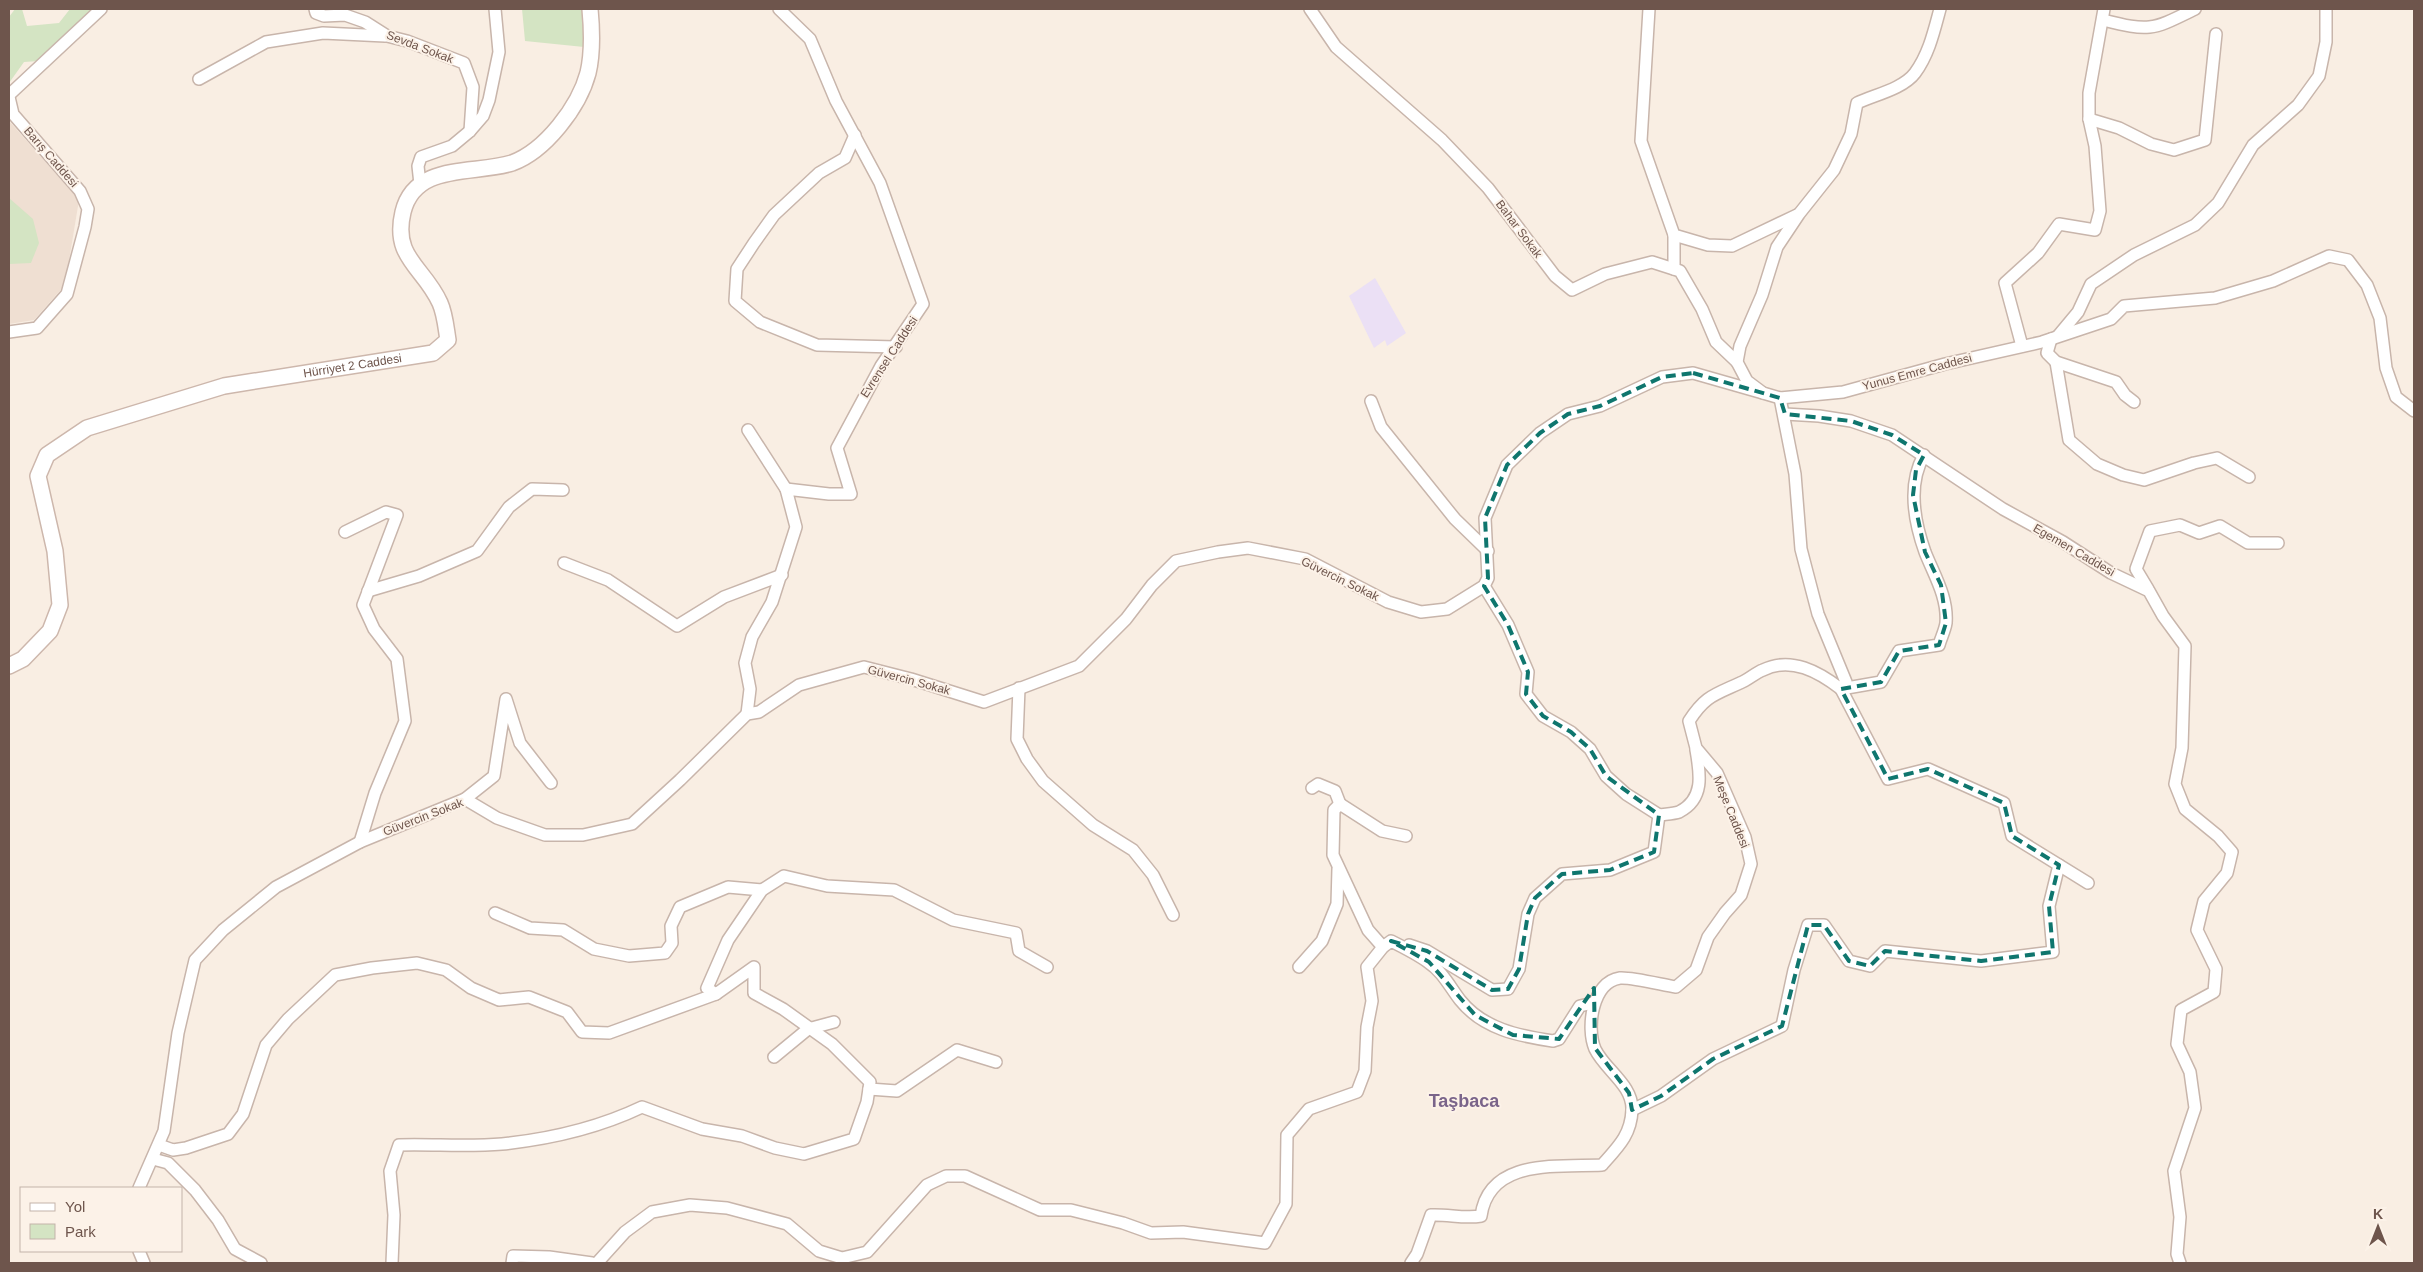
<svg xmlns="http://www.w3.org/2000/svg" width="2423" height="1272" font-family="Helvetica,sans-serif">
  <rect width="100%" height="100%" fill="#f9eee3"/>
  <path fill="#efdfd2" d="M9 121 79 200 65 285 34 320 9 324Z"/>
  <path fill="#ebe0f5" d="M1375 278 1406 333 1387 346 1385 340 1374 348 1349 296Z"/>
  <g fill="#d4e4c3">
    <path d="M15 9H22L27 26 59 23 70 9H94L39 61 24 62 9 83V17Z"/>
    <path d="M522 9H583L584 47 525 41Z"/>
    <path d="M9 198 33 219 39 243 31 263 9 264Z"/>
  </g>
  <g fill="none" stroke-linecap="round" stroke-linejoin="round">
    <defs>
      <g id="street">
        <path d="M315 9 316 13 324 16 345 15 365 22 387 36 407 41 464 63 473 87 470 131"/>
        <path d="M1310 9 1336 47 1442 140 1488 188 1555 276 1572 290 1605 274 1652 262 1680 271 1702 309 1716 342 1737 362"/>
        <path d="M1649 9 1641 141 1674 235 1708 245 1732 246 1797 215"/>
        <path d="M1940 9C1934 31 1929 54 1915 73 1903 89 1874 95 1857 103L1851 134 1834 170 1799 214 1777 247 1762 295 1740 346 1737 362 1747 381 1763 393 1780 398 1843 392 1945 364 2042 342 2111 319 2124 306 2215 298 2273 281 2329 256 2348 260 2367 285 2380 318 2386 368 2396 397 2414 411"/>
        <path d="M2103 20C2151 32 2152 30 2195 9"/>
        <path d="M199 79 266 42 323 33 385 36"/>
        <path d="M9 95 101 9"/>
        <path d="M9 97 13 114 80 191 88 209 85 227 67 294 37 328 9 332"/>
        <path d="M2089 119 2119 128 2151 144 2174 150 2205 140 2216 34"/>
        <path d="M855 135 845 158 819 173 774 215 754 243 737 269 735 301 760 322 817 345 896 347"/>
        <path d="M420 184 418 166 421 157 452 146 470 131 483 116 489 100 499 52 495 9"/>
        <path d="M1674 235V269"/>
        <path d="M2058 336 2078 312 2091 284 2134 255 2195 225 2218 203 2253 145 2298 105 2319 76 2326 42V9"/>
        <path d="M2051 339 2047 353 2056 362 2116 382 2125 395 2134 402"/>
        <path d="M2022 346 2005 283 2038 253 2059 224 2095 230 2100 211 2095 146 2089 119V93L2104 9"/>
        <path d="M2056 362 2069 440 2097 464 2123 475 2144 480 2194 463 2217 458 2249 477"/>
        <path d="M1371 401 1381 427 1455 519 1488 551"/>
        <path d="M1785 414 1819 416 1851 421 1892 435 2003 509 2063 542 2111 573 2149 591 2163 616 2185 646 2182 748 2175 784 2185 809 2218 836 2232 852 2227 873 2204 901 2197 930 2216 969 2214 992 2181 1010 2177 1044 2190 1072 2195 1108 2174 1171 2180 1217 2177 1254 2180 1263"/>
        <path d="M748 430 786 489"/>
        <path d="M1924 455C1907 485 1914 521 1925 552 1934 575 1948 597 1946 623 1945 630 1941 638 1939 645L1899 651 1881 682 1841 689 1888 779 1928 769 2004 803 2012 836 2088 883"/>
        <path d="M345 532 386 512 397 515 363 605 374 629 397 659 405 721 375 793 360 842"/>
        <path d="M564 563 608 580 677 626 724 597 782 575"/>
        <path d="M2148 589 2136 569 2150 531 2180 525 2199 533 2220 526 2248 543H2278"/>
        <path d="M368 591 419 576 477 551 509 507 532 489 563 490"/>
        <path d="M1019 688 1017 739 1027 759 1043 781 1093 825 1133 850 1153 875 1173 915"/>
        <path d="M747 714 750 689 745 663 752 637 772 602 796 527 786 489 829 494H851L837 448 881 366 923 304 880 183 836 101 810 39 779 9"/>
        <path d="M1312 788 1318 784 1335 791 1340 804"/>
        <path d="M465 799 494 776 506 699 520 743 551 783"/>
        <path d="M1659 815C1665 814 1673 814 1679 812 1705 799 1700 773 1696 750"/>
        <path d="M495 913 530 928 563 930 594 949 629 956 665 953 672 943 671 926 680 907 728 887 762 890"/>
        <path d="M1409 945 1427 951 1492 990 1508 989 1519 969 1528 914 1535 898 1562 874 1610 870 1654 852 1659 815 1626 794 1606 776 1590 749 1571 732 1543 716 1526 694 1528 672 1508 625 1484 586"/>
        <path d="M1383 947 1368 930 1333 855 1334 810 1340 804 1382 831 1406 836"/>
        <path d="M1299 967 1322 941 1337 904 1338 869"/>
        <path d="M774 1057 808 1029 834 1022"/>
        <path d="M869 1089 897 1091 957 1050 996 1062"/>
        <path d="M1632 1110 1661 1096 1713 1059 1782 1026 1794 970 1808 925H1824L1849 961 1870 966 1885 951 1981 961 2053 952 2049 906 2059 865"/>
        <path d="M159 1145 173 1150 186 1148 228 1134 243 1114 266 1045 288 1019 335 975 372 968 417 963 446 970 471 988 499 1000 529 997 567 1012 582 1032 609 1033 716 994"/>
        <path d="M153 1159 168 1163 195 1190 218 1220 235 1249 261 1263"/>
        <path d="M139 1188 164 1131 178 1033 195 960 223 930 276 887 360 842 465 799 497 818 545 835H583L632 824 680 780 747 714 759 712 799 685 864 667 911 679 984 702 1079 666 1126 619 1152 585 1176 561 1218 552 1248 548 1305 559 1388 602 1421 612 1447 609 1484 586 1488 578 1485 518 1507 465 1540 433 1568 414 1600 406 1662 377 1693 373 1763 393"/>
        <path d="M139 1251 144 1263"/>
        <path d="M392 1263 394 1215 390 1171 399 1145C433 1144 468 1147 502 1144 550 1139 598 1128 642 1107L702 1129 742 1136 775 1148 804 1154 854 1139 867 1102 870 1082 832 1044 783 1009 754 993V967L716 994 707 988 728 940 762 890 784 876 827 886 894 890 953 920 1016 933 1019 951 1047 967"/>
        <path d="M512 1263 513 1256 549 1257 592 1263"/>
        <path d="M597 1263 625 1232 652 1212 690 1205 727 1208 787 1224 819 1251 842 1258 867 1252 927 1185 946 1176H965L1040 1210H1071L1123 1223 1151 1233 1183 1232 1265 1243 1286 1204 1287 1135 1309 1109 1357 1092 1365 1071 1367 1027 1372 1001 1367 967 1383 947 1391 941C1403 947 1417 954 1428 962 1442 971 1450 987 1460 1000 1483 1029 1519 1036 1553 1041L1559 1039 1580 1006 1593 1003"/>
        <path d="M1411 1263 1417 1254 1431 1215C1448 1214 1464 1219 1481 1216 1489 1158 1558 1167 1602 1165 1618 1147 1631 1135 1632 1110 1633 1085 1605 1070 1595 1049 1586 1028 1592 982 1620 978 1632 977 1663 985 1676 987L1696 970 1708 937 1725 913 1741 895 1751 864 1745 837 1717 773 1696 748 1689 721C1705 696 1714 695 1740 683 1748 680 1755 673 1763 670 1791 656 1819 672 1841 689L1846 682 1818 614 1801 549 1795 474 1780 398"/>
      </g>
      <g id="secondary">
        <path id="s1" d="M9 666 23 659 50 631 60 605 55 551 38 476 47 455 87 428 224 386 433 353 448 340C446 328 445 314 440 303 424 267 392 258 403 212 415 162 474 175 512 163 545 151 579 107 588 73 593 52 592 30 590 9"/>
      </g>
    </defs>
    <use href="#street" stroke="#c8b5ab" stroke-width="14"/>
    <use href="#secondary" stroke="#cdb7ac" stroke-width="18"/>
    <use href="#street" stroke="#fff" stroke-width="11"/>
    <use href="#secondary" stroke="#fff" stroke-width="15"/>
  </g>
  <path fill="none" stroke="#0f766e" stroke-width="4" stroke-dasharray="10 6" stroke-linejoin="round" d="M1693 373 1780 398 1785 414 1851 421 1892 435 1924 455 1916 470 1913 495 1925 552 1941 585 1946 623 1939 645 1899 651 1881 682 1841 689 1888 779 1928 769 2004 803 2012 836 2059 865 2049 906 2053 952 1981 961 1885 951 1870 966 1849 961 1824 925H1808L1782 1026 1713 1059 1661 1096 1632 1110 1629 1093 1595 1048 1594 988 1559 1039 1513 1035 1475 1015 1429 962 1391 941 1427 951 1492 990 1508 989 1519 969 1528 914 1535 898 1562 874 1610 870 1654 852 1659 815 1606 776 1590 749 1571 732 1543 716 1526 694 1528 672 1508 625 1484 586 1488 578 1485 518 1507 465 1540 433 1568 414 1600 406 1662 377Z"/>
  <g text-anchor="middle" stroke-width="4" stroke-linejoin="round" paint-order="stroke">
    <g font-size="12" fill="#6e554c" stroke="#fcf2e8">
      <text transform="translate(420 47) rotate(21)" y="4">Sevda Sokak</text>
      <text transform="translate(51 157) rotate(49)" y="4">Barış Caddesi</text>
      <text transform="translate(1519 229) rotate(53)" y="4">Bahar Sokak</text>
      <text transform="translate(889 357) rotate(-57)" y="4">Evrensel Caddesi</text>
      <text dy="4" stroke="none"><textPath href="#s1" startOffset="558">Hürriyet 2 Caddesi</textPath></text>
      <text transform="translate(1917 372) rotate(-15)" y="4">Yunus Emre Caddesi</text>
      <text transform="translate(2074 550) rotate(30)" y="4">Egemen Caddesi</text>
      <text transform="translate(1340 579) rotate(26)" y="4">Güvercin Sokak</text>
      <text transform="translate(909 680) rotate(15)" y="4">Güvercin Sokak</text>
      <text transform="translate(1731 812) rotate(68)" y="4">Meşe Caddesi</text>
      <text transform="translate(423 817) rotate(-21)" y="4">Güvercin Sokak</text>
    </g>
    <g font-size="18" font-weight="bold" fill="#7a648a" stroke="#fcf2e8">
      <text x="1464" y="1107">Taşbaca</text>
    </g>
  </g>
  <rect width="2423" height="1272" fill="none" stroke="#6e554c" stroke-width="20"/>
  <rect x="20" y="1187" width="162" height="65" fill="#fcf2e8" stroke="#c3b3aa"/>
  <rect x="30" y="1203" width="25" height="8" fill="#ffffff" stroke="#c3b3aa"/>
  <text x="65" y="1212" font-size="15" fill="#6e554c">Yol</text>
  <rect x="30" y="1224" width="25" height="15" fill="#d4e4c3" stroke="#c3b3aa"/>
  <text x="65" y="1237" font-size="15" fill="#6e554c">Park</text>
  <g transform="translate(2378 1227)" stroke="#fcf2e8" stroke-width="4" paint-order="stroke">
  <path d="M0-4L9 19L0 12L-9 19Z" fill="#6e554c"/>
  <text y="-8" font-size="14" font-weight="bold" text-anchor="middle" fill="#6e554c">K</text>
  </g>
</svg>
